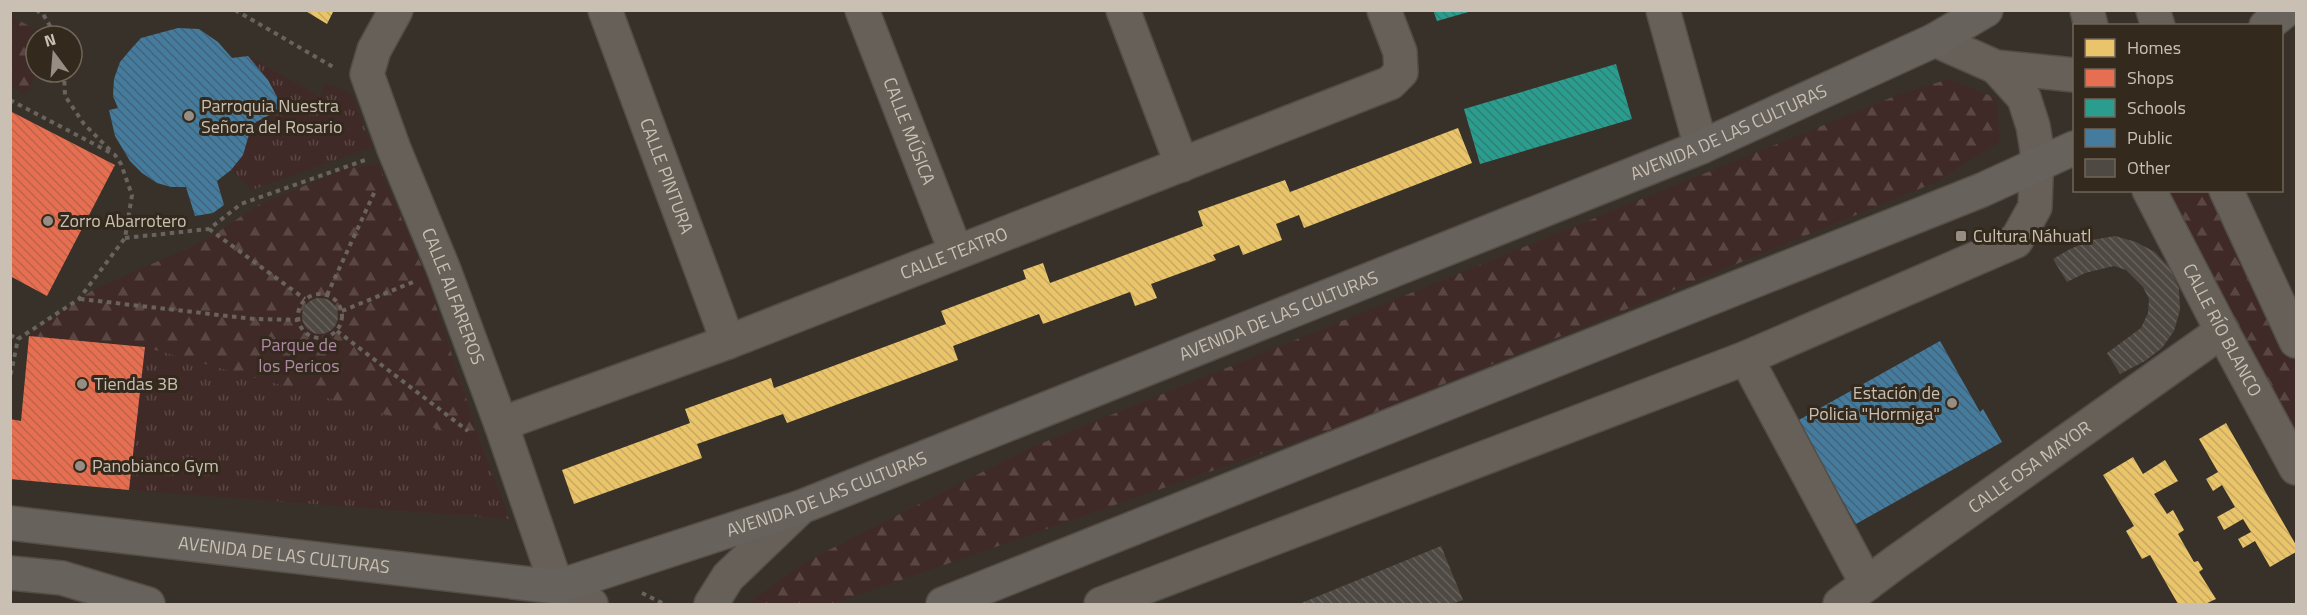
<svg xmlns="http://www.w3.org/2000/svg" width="2307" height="615" font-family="'Titillium Web',sans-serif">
  <defs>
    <pattern id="grass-tufts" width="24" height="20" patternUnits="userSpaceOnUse" patternTransform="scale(1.5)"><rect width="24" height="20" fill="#402a27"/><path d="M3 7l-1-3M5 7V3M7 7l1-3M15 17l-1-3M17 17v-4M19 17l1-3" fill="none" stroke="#5a4744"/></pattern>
    <pattern id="forest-firs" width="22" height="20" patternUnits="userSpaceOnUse" patternTransform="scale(1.5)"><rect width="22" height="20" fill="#402a27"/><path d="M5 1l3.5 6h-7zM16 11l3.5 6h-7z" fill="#5a4744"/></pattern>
    <pattern id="homes-back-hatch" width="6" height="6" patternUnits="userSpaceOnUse" patternTransform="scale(1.5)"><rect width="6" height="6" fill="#e9c46a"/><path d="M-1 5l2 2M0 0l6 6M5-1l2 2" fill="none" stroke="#c6a860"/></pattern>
    <pattern id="shops-back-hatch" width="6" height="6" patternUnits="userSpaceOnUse" patternTransform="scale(1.5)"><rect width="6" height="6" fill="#e76f51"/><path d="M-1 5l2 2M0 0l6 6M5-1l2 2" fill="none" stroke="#bc624a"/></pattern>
    <pattern id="schools-back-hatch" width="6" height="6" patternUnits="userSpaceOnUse" patternTransform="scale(1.5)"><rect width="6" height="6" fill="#2a9d8f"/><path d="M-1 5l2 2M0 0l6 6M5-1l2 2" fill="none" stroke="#2f7f74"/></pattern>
    <pattern id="public-back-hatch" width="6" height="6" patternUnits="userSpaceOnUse" patternTransform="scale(1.5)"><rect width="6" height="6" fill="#457b9d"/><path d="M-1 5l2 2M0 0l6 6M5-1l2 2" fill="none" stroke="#426479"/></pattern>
    <pattern id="building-back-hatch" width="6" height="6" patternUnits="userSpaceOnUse" patternTransform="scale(1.5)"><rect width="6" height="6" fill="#4e4942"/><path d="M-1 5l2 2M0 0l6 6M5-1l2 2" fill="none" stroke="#66615b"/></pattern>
  </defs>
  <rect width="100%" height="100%" fill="#383129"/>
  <g fill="url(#grass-tufts)">
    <path d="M248 56 321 97 325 83 351 93 372 147 252 190 231 170 243 155 250 131 256 122 283 108 268 80Z"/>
    <path d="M378 164 426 276 480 441 510 519 129 490 145 347 29 336 91 291 206 240 258 205 345 169Z"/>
  </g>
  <g fill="url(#forest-firs)">
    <path d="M11 16 47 36H36V72H38L26 95 11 86Z"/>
    <path d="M1949 79 1996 98 2000 142 1936 182 1354 421 833 604H747L809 560 1030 448 1900 94Z"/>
    <path d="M378 164 426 276 480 441 145 347 29 336 91 291 206 240 258 205 345 169Z"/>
    <path d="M2162 191H2215L2296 364V444Z"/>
  </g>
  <g fill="url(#homes-back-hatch)">
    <path d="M304 10H334L327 24Z"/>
    <path d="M1458 128 1472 163 1304 228 1299 215 1276 224 1282 240 1243 255 1239 245 1213 255 1216 260 1151 284 1157 298 1135 306 1130 292 1043 324 1039 314 953 346 958 360 787 423 783 414 697 444 702 458 574 504 562 470 690 423 685 409 771 378 774 388 946 324 941 311 1026 279 1023 270 1043 263 1050 283 1203 226 1198 211 1285 180 1290 192Z"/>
    <path d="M2226 423 2296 545V552L2270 567 2255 541 2243 548 2238 539 2251 532 2243 519 2224 530 2217 517 2235 507 2222 485 2213 491 2206 479 2218 472 2199 439Z"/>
    <path d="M2133 457 2143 474 2165 460 2178 481 2154 494 2167 514 2173 510 2184 530 2178 534 2194 562 2198 561 2203 569 2199 572 2216 599 2205 604H2178L2150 555 2142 559 2126 531 2134 526 2103 475Z"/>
  </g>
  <g fill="url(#shops-back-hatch)">
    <path d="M10 111 115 165 47 296 10 276Z"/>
    <path d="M29 336 145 347 129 490 10 479V419L21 421Z"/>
  </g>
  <g fill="url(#schools-back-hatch)">
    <path d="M1433 10H1472V11L1437 21Z"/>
    <path d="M1616 64 1632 119 1480 164 1464 109Z"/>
  </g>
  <g fill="url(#public-back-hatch)">
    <path d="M178 28 199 29 218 42 232 58 248 56 268 80 283 108 256 122 250 131 243 155 231 170 217 181 224 205 213 213 195 216 186 187H171L157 183 142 173 130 161 115 136 109 110 118 108 113 96 114 79 120 62 131 49 141 38Z"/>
    <path d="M1940 341 1980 412 1983 409 2002 442 1856 524 1797 421Z"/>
  </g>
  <g fill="url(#building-back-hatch)">
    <path d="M2115 236 2136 242 2155 252 2170 268 2179 289 2180 310 2174 331 2162 348 2145 361 2120 374 2107 353 2141 328 2148 313 2149 299 2143 287 2126 270 2114 266 2085 273 2067 282 2053 259 2070 249 2092 240Z"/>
    <circle cx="320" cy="316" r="18"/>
    <path d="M1441 546 1463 600 1451 604H1299Z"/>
  </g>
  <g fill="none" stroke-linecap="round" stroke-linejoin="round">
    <defs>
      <g id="minor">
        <path id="s1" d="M396 10 374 50 367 74 394 149 444 270 501 424 557 587 591 604"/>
        <path id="s2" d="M605 10 728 342"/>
        <path id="s3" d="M862 10 956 252"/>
        <path d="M1123 10 1182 165"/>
        <path d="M1663 10 1701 147"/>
        <path d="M2087 10 2091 26"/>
        <path d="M2153 10 2158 26"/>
        <path d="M1935 40 1996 67 2074 75"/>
        <path id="s4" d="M2149 190 2222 331 2296 468"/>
        <path d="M2226 190 2296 341"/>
        <path d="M1746 358 1867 584"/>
        <path id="s5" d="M501 424 728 342 1390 83 1401 72 1400 52 1384 10"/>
        <path d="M711 604 728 577 801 507"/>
        <path d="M1101 604 1746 358 2016 241 2035 207 2037 150 2033 126 2024 98 1996 67"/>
        <path id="s6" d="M1840 604 1896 562 2222 331"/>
      </g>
      <g id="major">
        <path d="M2266 26 2286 10"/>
        <path id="s7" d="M10 523 557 587 801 507 1701 147 1935 40 1986 10"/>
        <path d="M10 573 62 578 148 604"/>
        <path d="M943 604 1982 190 2074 148"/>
      </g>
    </defs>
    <use href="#minor" stroke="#534d47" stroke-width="36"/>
    <use href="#major" stroke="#554e47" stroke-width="36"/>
    <g stroke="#69635d" stroke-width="4" stroke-dasharray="4.5 4.5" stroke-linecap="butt">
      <path d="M36 10 43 14 56 36"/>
      <path d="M235 10 335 68"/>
      <path d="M64 72 65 96 84 124 112 152"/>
      <path d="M10 100 115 155 121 164 132 195 125 238 79 299 18 339 10 378"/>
      <path d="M209 229 305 299"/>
      <path d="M125 238 209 229 241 204 365 160"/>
      <circle cx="320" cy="316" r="22"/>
      <path d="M327 295 375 191"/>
      <path d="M80 299 254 319 298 320"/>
      <path d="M342 311 413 282"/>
      <path d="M337 331 468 431"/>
      <path d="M10 335 18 339"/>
      <path d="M642 593 664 604"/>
    </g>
    <use href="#minor" stroke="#666059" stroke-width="33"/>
    <use href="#major" stroke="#67625c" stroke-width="33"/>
  </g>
  <g fill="#968e83" stroke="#33291c" stroke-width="2">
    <circle cx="189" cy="116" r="6"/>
    <circle cx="48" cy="221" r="6"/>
    <rect x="1955" y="230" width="12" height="12" rx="3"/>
    <circle cx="82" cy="384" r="6"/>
    <circle cx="1952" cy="403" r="6"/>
    <circle cx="80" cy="466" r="6"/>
  </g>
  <g text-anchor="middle" stroke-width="6" stroke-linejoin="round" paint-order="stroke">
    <g font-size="18" fill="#c9c0b3" stroke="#33291c" text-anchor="start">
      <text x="201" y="112">Parroquia Nuestra<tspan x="201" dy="21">Señora del Rosario</tspan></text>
      <text x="60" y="227">Zorro Abarrotero</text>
      <text x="1973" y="242">Cultura Náhuatl</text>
      <text x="94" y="390">Tiendas 3B</text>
      <text x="1940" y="399" text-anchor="end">Estación de<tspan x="1940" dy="21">Policia "Hormiga"</tspan></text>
      <text x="92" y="472">Panobianco Gym</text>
    </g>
    <g font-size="18" fill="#c9c0b3" stroke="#33291c">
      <text dy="6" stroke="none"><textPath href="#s3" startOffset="130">CALLE MÚSICA</textPath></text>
      <text dy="6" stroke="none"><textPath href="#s7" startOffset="1808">AVENIDA DE LAS CULTURAS</textPath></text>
      <text dy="6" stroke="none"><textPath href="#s2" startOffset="177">CALLE PINTURA</textPath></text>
      <text dy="6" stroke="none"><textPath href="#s5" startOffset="484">CALLE TEATRO</textPath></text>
      <text dy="6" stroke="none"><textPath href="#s1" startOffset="309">CALLE ALFAREROS</textPath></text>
      <text dy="6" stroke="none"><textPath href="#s7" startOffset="1322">AVENIDA DE LAS CULTURAS</textPath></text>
      <text dy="6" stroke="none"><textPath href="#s4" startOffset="158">CALLE RÍO BLANCO</textPath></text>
      <text dy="6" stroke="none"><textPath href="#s6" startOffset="234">CALLE OSA MAYOR</textPath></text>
      <text dy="6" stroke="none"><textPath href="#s7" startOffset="836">AVENIDA DE LAS CULTURAS</textPath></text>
      <text dy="6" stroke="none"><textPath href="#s7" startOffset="276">AVENIDA DE LAS CULTURAS</textPath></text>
    </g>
    <g font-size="18" fill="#ae88a5" stroke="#33291c">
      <text x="299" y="351">Parque de<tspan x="299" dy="21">los Pericos</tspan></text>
    </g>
  </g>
  <rect width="2307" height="615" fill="none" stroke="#c9c0b3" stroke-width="24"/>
  <rect x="2073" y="24" width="210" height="168" fill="#33291c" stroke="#6f6558" stroke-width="1.5"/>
  <rect x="2085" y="39" width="30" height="18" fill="#e9c46a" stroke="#6f6558" stroke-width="1.5"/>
  <text x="2127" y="54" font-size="18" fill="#c9c0b3">Homes</text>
  <rect x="2085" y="69" width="30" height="18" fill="#e76f51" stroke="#6f6558" stroke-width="1.5"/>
  <text x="2127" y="84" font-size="18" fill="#c9c0b3">Shops</text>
  <rect x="2085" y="99" width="30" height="18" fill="#2a9d8f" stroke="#6f6558" stroke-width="1.5"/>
  <text x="2127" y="114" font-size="18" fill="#c9c0b3">Schools</text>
  <rect x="2085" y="129" width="30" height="18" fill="#457b9d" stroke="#6f6558" stroke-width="1.5"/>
  <text x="2127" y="144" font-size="18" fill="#c9c0b3">Public</text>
  <rect x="2085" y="159" width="30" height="18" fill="#4e4942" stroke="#6f6558" stroke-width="1.5"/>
  <text x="2127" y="174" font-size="18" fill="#c9c0b3">Other</text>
  <g transform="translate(54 54) rotate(344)"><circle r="28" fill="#33291c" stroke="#6f6558" stroke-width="1.5"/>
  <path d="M0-4.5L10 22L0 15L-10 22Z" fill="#968e83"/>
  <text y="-9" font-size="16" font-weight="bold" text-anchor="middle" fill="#c9c0b3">N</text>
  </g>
</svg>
